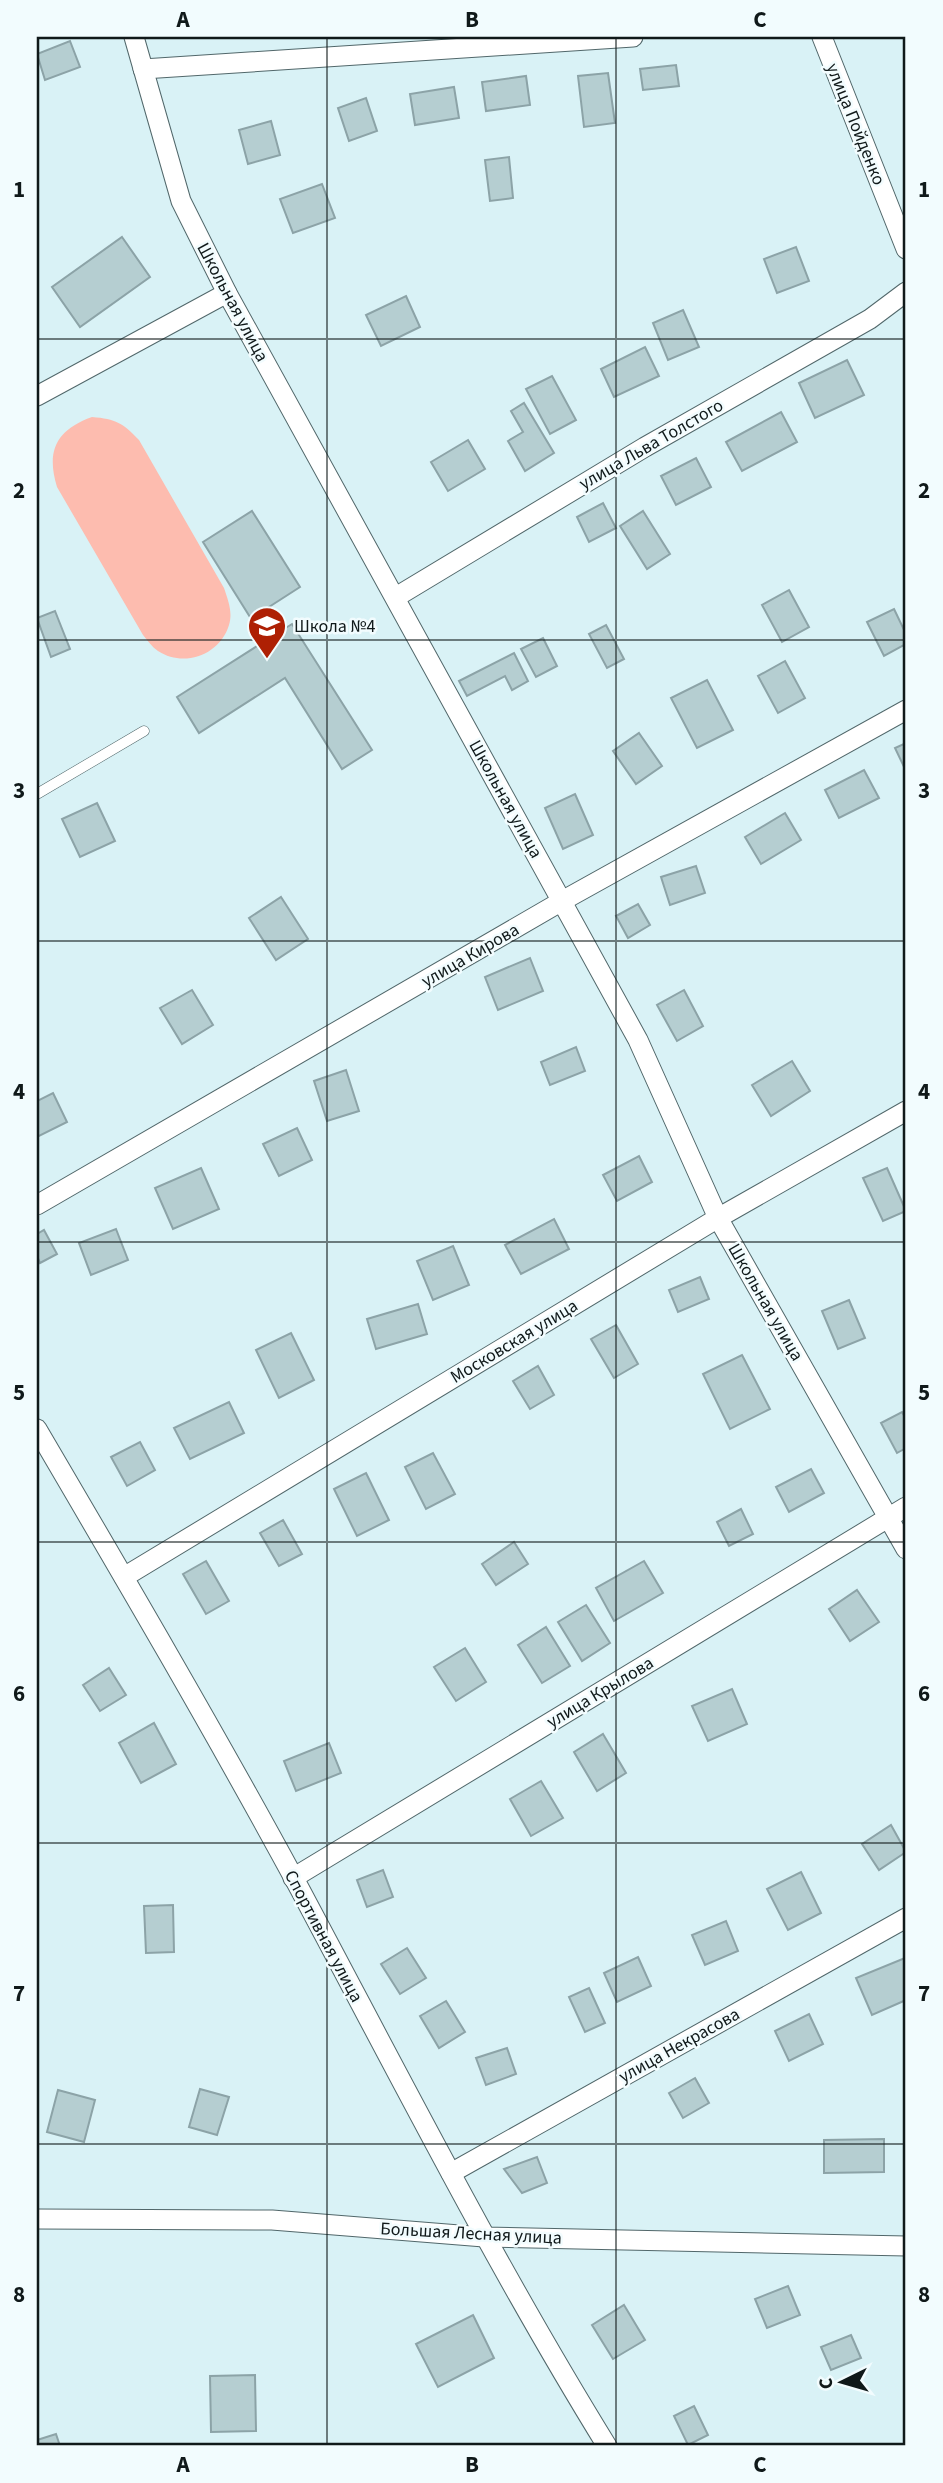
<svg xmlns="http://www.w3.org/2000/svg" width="943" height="2483" font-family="'Source Sans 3',sans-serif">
  <rect width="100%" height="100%" fill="#d9f2f6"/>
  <path fill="#fdbcaf" d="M92 417C116 419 123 423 139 440L224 588C228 600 233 612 229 625 220 655 184 668 158 651 152 647 148 641 143 635L57 487C46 451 56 430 92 417Z"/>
  <g fill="#b5ced1" stroke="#8ca3a7" stroke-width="2">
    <path d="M70 41 80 67 45 80 37 54Z"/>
    <path d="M676 65 679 86 643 90 640 69Z"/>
    <path d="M608 73 615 123 584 127 578 76Z"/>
    <path d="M526 76 530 105 486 111 482 82Z"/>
    <path d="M454 87 459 118 415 125 410 94Z"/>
    <path d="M366 98 377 131 349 141 338 108Z"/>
    <path d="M271 121 280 155 248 164 239 130Z"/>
    <path d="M509 157 513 198 490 201 485 160Z"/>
    <path d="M322 184 335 218 293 233 280 199Z"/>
    <path d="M122 237 150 277 80 327 52 287Z"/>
    <path d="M796 247 809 281 777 293 764 259Z"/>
    <path d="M406 296 420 327 381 346 366 315Z"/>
    <path d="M683 310 699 347 668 360 653 323Z"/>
    <path d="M645 347 659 376 614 397 601 369Z"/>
    <path d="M847 360 864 395 815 418 799 383Z"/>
    <path d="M552 376 576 420 550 434 526 389Z"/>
    <path d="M524 403 554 453 525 471 508 441 523 432 511 411Z"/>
    <path d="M781 412 797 442 742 471 726 442Z"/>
    <path d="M468 440 485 469 448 491 431 462Z"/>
    <path d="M696 458 711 487 676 505 661 476Z"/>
    <path d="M603 503 616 528 589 542 577 517Z"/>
    <path d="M252 511 300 587 269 607 284 629 292 624 372 750 342 769 285 678 199 733 177 697 265 641 203 542Z"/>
    <path d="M643 511 670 554 647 569 620 526Z"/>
    <path d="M789 590 809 627 782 642 762 605Z"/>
    <path d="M894 609 906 634V644L884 656 867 622Z"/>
    <path d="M55 611 70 649 51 657 37 618Z"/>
    <path d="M606 625 624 659 607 668 589 634Z"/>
    <path d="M543 638 557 666 536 677 521 649Z"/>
    <path d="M514 653 528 681 512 690 505 676 467 696 459 681Z"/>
    <path d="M785 661 805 698 778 713 758 676Z"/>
    <path d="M707 680 733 730 697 748 671 698Z"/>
    <path d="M639 733 662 766 636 784 613 751Z"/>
    <path d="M906 743V771L895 748Z"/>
    <path d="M864 770 879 798 839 818 825 790Z"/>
    <path d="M575 794 593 835 563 849 545 808Z"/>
    <path d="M97 803 115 841 80 857 62 819Z"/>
    <path d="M785 813 801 840 761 864 745 837Z"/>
    <path d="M696 866 705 893 670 905 661 877Z"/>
    <path d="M281 897 308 939 276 960 249 918Z"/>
    <path d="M638 904 650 925 628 938 616 916Z"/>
    <path d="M530 958 543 991 498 1010 485 977Z"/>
    <path d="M192 990 213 1025 182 1044 160 1008Z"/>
    <path d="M684 990 703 1026 677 1041 657 1005Z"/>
    <path d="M576 1047 585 1071 550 1085 541 1062Z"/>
    <path d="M792 1061 810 1091 771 1116 752 1085Z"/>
    <path d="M346 1070 359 1111 327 1121 314 1081Z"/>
    <path d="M53 1093 67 1122 37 1137V1101Z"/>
    <path d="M297 1128 312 1160 279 1176 263 1144Z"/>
    <path d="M639 1156 652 1182 617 1201 603 1175Z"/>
    <path d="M201 1168 219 1209 173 1229 155 1188Z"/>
    <path d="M887 1168 906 1211 883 1221 863 1178Z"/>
    <path d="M554 1219 569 1249 521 1274 505 1245Z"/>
    <path d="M116 1229 128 1260 91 1275 79 1243Z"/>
    <path d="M44 1230 57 1254 40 1263 37 1256V1234Z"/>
    <path d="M453 1246 469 1285 433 1300 417 1261Z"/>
    <path d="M700 1277 709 1299 678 1312 669 1290Z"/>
    <path d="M849 1300 865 1338 838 1349 822 1311Z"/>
    <path d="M418 1304 427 1334 376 1349 367 1319Z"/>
    <path d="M616 1325 638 1364 614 1378 591 1339Z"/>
    <path d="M291 1333 314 1380 279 1398 256 1350Z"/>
    <path d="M742 1355 770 1409 730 1429 703 1374Z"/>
    <path d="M538 1366 554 1395 530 1409 513 1381Z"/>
    <path d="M229 1402 244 1433 190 1459 174 1428Z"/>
    <path d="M902 1412 906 1419V1448L897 1453 881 1423Z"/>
    <path d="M140 1442 155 1470 127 1486 111 1457Z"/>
    <path d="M433 1453 455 1494 426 1509 405 1467Z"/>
    <path d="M811 1469 824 1493 789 1512 776 1487Z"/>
    <path d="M366 1473 389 1520 357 1536 334 1489Z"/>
    <path d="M741 1509 753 1534 729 1546 717 1522Z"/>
    <path d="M283 1520 302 1554 279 1566 260 1533Z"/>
    <path d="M514 1542 528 1564 496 1585 482 1564Z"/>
    <path d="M206 1561 229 1601 206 1614 183 1574Z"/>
    <path d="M644 1561 663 1593 614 1621 596 1588Z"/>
    <path d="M857 1590 879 1622 850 1641 829 1609Z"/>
    <path d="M586 1605 610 1643 582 1661 558 1622Z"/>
    <path d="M546 1627 570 1666 542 1683 518 1645Z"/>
    <path d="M465 1648 486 1682 456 1701 434 1667Z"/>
    <path d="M109 1668 126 1695 100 1711 83 1685Z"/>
    <path d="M732 1689 747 1724 708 1741 692 1706Z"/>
    <path d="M154 1723 176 1764 141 1783 119 1743Z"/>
    <path d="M603 1734 626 1773 597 1791 574 1752Z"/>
    <path d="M329 1743 341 1773 296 1791 284 1761Z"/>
    <path d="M541 1781 563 1818 531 1836 510 1799Z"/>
    <path d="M891 1825 906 1852 879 1870 862 1844Z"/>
    <path d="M383 1870 393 1897 367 1907 357 1880Z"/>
    <path d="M801 1872 821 1913 788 1930 767 1889Z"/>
    <path d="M173 1905 174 1952 146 1953 144 1906Z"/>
    <path d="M726 1921 738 1951 705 1965 692 1935Z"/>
    <path d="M407 1948 426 1978 400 1994 381 1964Z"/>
    <path d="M638 1957 651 1986 617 2002 604 1973Z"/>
    <path d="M905 1958 906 2000 872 2015 856 1978Z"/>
    <path d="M589 1988 605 2023 585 2032 569 1997Z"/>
    <path d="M446 2001 465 2032 439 2048 420 2016Z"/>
    <path d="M809 2014 823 2044 789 2061 775 2031Z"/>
    <path d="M507 2048 516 2074 486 2085 476 2058Z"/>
    <path d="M695 2078 709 2103 683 2118 669 2093Z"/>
    <path d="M200 2089 229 2097 217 2135 189 2127Z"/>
    <path d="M58 2090 95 2100 84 2142 47 2132Z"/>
    <path d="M884 2139V2172L824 2173V2140Z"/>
    <path d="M537 2157 547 2183 522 2193 504 2169Z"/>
    <path d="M788 2286 800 2315 767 2328 755 2299Z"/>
    <path d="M624 2305 645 2340 613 2359 592 2325Z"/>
    <path d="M473 2315 494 2358 438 2387 416 2344Z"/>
    <path d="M851 2335 861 2358 831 2370 821 2347Z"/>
    <path d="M255 2375 256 2431 211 2432 210 2376Z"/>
    <path d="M694 2406 708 2435 688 2445 674 2416Z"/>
    <path d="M56 2434 60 2446H37V2440Z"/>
  </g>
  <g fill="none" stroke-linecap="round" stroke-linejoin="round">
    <defs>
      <path id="lane" d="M37 794 144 731"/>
      <g id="street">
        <path d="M134 37 181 201 227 293 638 1040 718 1218 906 1549"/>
        <path d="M822 37 906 249"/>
        <path d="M143 69 633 37"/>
        <path d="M37 396 227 293"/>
        <path d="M396 597 645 447 870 319 906 292"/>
        <path d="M37 1205 562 901 906 710"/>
        <path d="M37 1429C125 1579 213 1729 296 1882 397 2071 494 2263 607 2446"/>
        <path d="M124 1577 718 1218 906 1111"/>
        <path d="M293 1878 906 1507"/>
        <path d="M451 2173 906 1918"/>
        <path d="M37 2219 272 2220 484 2237 906 2246"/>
      </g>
    </defs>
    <use href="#lane" stroke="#51676a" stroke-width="11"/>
    <use href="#street" stroke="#51676a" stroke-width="21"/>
    <use href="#lane" stroke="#fff" stroke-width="10"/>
    <use href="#street" stroke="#fff" stroke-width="19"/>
  </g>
  <path fill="none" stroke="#10191a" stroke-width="2" stroke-opacity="0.55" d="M327 37V2446M616 37V2446M37 339H906M37 640H906M37 941H906M37 1242H906M37 1542H906M37 1843H906M37 2144H906"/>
  <defs>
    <symbol id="school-pin" viewBox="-11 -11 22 30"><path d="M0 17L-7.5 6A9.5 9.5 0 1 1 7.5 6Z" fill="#ae2004" stroke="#f2fcfe"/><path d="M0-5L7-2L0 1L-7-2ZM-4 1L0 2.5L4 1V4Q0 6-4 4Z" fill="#fff"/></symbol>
  </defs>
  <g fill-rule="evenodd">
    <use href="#school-pin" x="245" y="604" width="44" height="60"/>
  </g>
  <g text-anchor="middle" stroke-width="5" stroke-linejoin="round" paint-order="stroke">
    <g font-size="18" fill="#10191a" stroke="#f2fcfe">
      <text transform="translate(856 124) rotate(68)" y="6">улица Пойденко</text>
      <text transform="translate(233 302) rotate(62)" y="6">Школьная улица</text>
      <text transform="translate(651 444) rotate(-30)" y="6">улица Льва Толстого</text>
      <text transform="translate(506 799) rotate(61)" y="6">Школьная улица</text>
      <text transform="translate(470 955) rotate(-30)" y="6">улица Кирова</text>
      <text transform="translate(766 1302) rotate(60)" y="6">Школьная улица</text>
      <text transform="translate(514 1341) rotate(-31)" y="6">Московская улица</text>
      <text transform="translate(600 1692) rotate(-31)" y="6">улица Крылова</text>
      <text transform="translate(324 1936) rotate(62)" y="6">Спортивная улица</text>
      <text transform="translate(679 2045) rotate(-29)" y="6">улица Некрасова</text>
      <text transform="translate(471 2233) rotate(3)" y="6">Большая Лесная улица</text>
    </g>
    <g font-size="18" fill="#10191a" stroke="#f2fcfe" text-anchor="start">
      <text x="294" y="632">Школа №4</text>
    </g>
  </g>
  <rect width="943" height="2483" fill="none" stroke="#f2fcfe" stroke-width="77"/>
  <g transform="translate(842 2382) rotate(265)" stroke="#f2fcfe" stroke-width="5" paint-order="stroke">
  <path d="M0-5L12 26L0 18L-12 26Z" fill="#10191a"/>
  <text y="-10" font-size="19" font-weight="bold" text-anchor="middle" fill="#10191a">С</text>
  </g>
  <rect x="38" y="38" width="866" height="2406" fill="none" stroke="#10191a" stroke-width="2.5"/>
  <g font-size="23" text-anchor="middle" font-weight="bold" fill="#10191a">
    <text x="183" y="27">A</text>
    <text x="472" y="27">B</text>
    <text x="760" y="27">C</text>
    <text x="19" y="197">1</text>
    <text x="924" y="197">1</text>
    <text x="19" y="498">2</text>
    <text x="924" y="498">2</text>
    <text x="19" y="798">3</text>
    <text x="924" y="798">3</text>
    <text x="19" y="1099">4</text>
    <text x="924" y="1099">4</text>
    <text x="19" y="1400">5</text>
    <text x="924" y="1400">5</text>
    <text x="19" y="1701">6</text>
    <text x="924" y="1701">6</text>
    <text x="19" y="2001">7</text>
    <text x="924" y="2001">7</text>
    <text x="19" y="2302">8</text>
    <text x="924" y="2302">8</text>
    <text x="183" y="2472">A</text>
    <text x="472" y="2472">B</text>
    <text x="760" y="2472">C</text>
  </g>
</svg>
